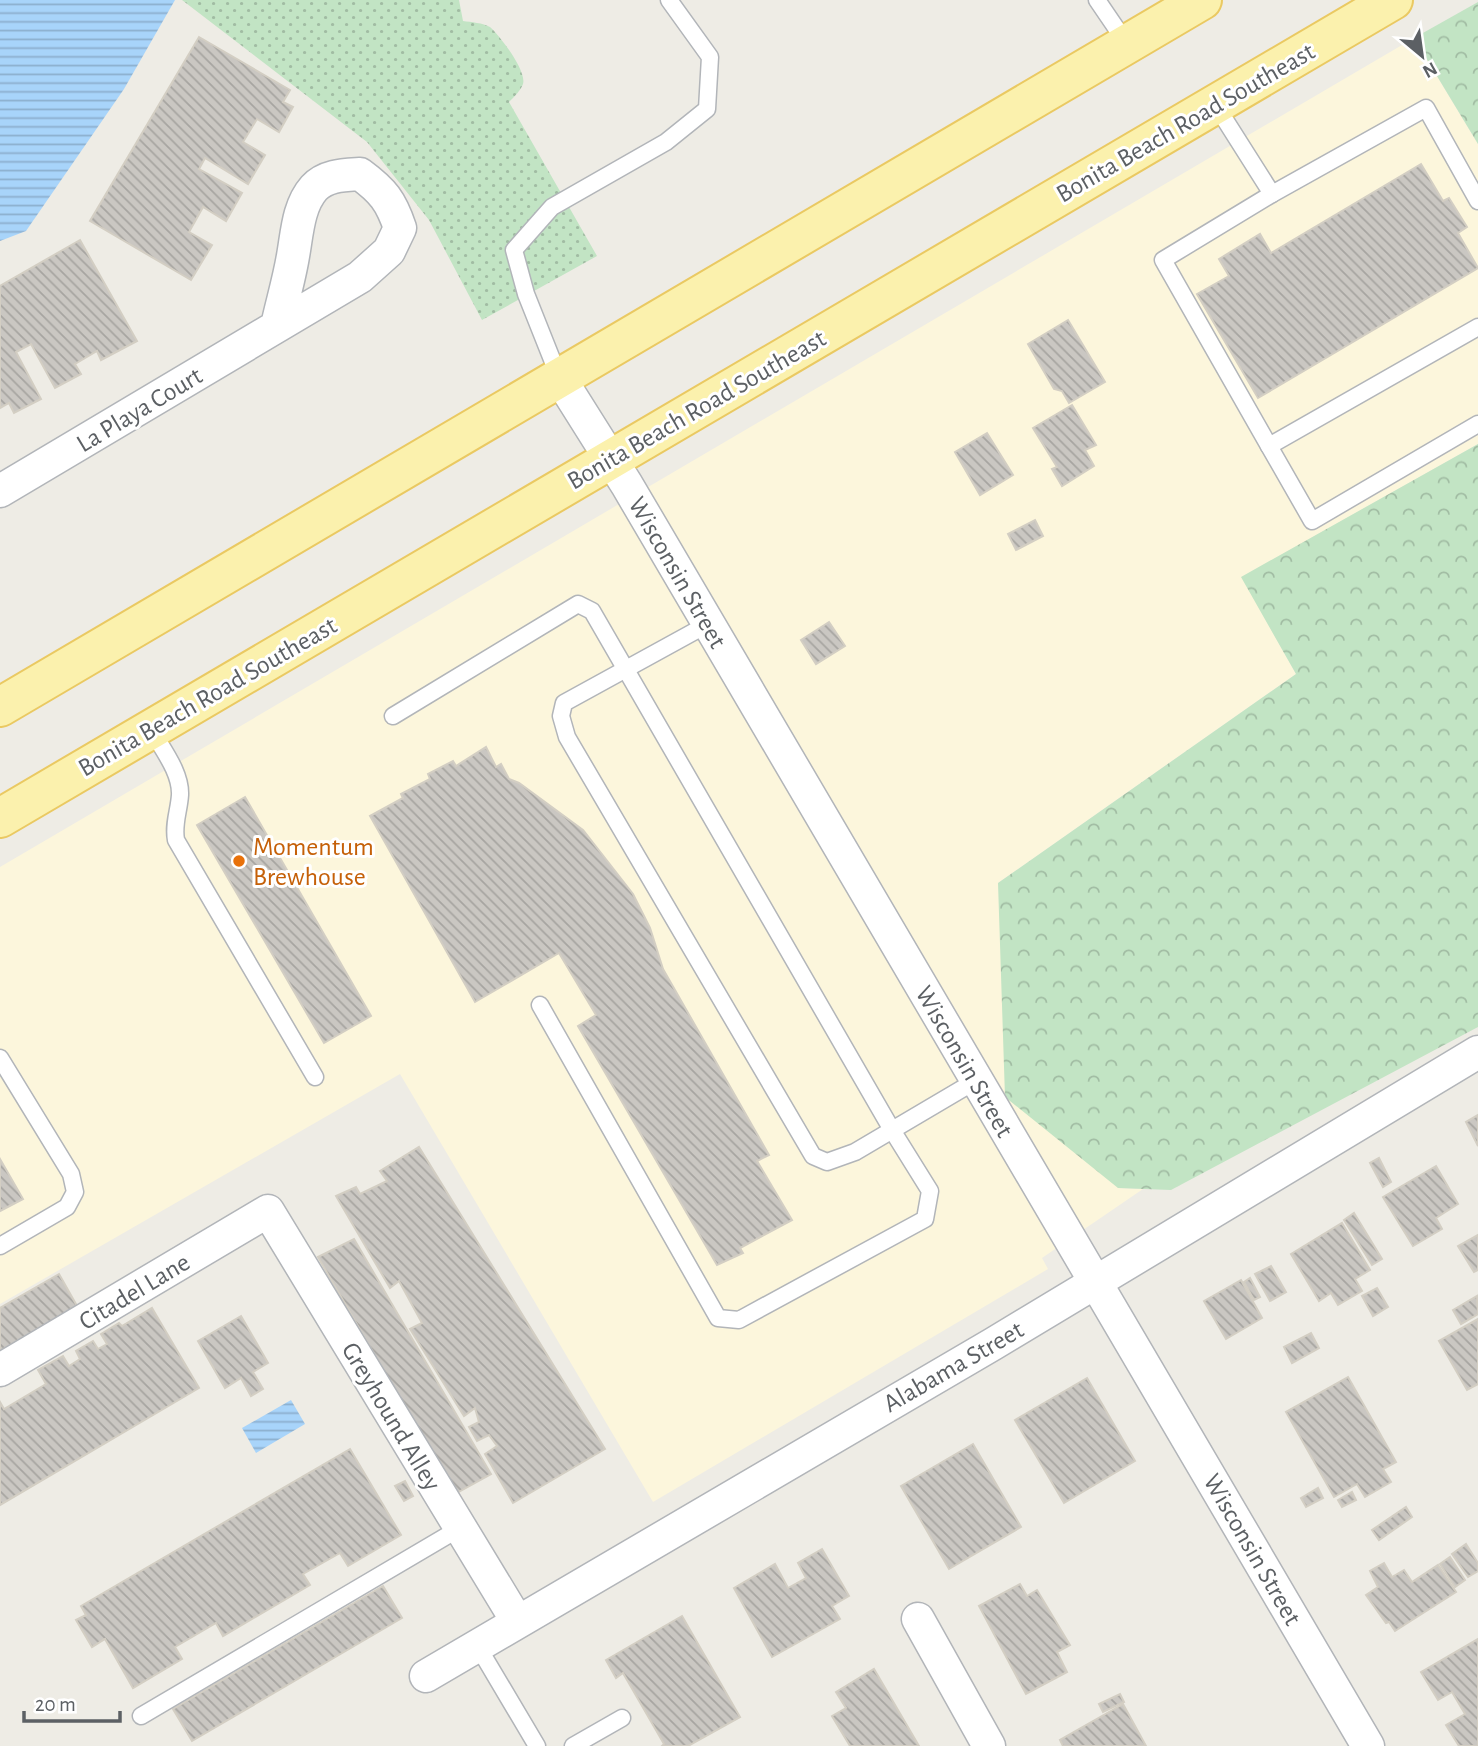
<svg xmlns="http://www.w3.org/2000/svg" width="1478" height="1746" font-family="'Alegreya Sans',sans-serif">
  <defs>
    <pattern id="grass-dots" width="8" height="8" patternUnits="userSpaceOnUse" patternTransform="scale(1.75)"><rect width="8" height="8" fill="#c2e4c4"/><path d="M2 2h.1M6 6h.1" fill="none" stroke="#a1bca3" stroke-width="1.8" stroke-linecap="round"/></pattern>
    <pattern id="forest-crowns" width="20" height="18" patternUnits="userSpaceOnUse" patternTransform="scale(1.75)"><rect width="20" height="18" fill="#c2e4c4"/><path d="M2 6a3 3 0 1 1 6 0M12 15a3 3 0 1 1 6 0" fill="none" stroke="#a1bca3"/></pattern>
    <pattern id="water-rules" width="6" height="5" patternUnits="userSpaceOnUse" patternTransform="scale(1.75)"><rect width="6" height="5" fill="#a8d4fa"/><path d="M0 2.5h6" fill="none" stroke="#8cafce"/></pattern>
    <pattern id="building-back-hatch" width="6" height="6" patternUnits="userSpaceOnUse" patternTransform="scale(1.75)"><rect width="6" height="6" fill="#cac7c2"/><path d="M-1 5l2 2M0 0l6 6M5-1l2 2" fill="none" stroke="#a7a5a1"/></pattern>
  </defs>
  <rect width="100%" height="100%" fill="#eeece5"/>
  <path fill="#fcf6dc" d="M1414 38 1478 144V444L1242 577 1296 674 998 883 1118 1188 1143 1189 1042 1258 1048 1269 653 1502 400 1074 0 1304V867Z"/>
  <path fill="url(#grass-dots)" d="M182 0H459L463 21C471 22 483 23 490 27 500 36 527 71 523 84 521 90 514 97 509 102L597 256 482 320 429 220 367 142Z"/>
  <g fill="url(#forest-crowns)">
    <path d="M1478 2V144L1414 38Z"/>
    <path d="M1478 444V1027L1171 1190 1118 1188 1005 1097 998 883 1296 674 1241 577Z"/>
  </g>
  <g fill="url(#water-rules)">
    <path d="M0 0H175L124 89 26 231 0 241Z"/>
    <path d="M291 1400 305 1424 256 1453 242 1428Z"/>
  </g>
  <g fill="url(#building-back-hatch)" stroke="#d3cec3" stroke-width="2">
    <path d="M199 37 290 90 283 102 293 107 279 132 257 119 243 142 265 155 248 184 205 158 199 169 242 193 226 221 203 207 189 232 212 245 191 280 90 221Z"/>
    <path d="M1421 164 1443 201 1449 198 1467 227 1458 233 1478 268 1258 398 1197 294 1229 276 1219 259 1260 234 1271 253Z"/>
    <path d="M80 240 137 341 101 360 97 351 75 364 81 374 55 388 31 344 16 352 41 399 14 413 9 403 0 408V286Z"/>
    <path d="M1068 320 1105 382 1069 403 1062 391 1054 389 1028 344Z"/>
    <path d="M1072 405 1096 445 1085 450 1094 466 1062 486 1052 469 1057 467 1033 428Z"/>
    <path d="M987 433 1013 475 980 495 955 452Z"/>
    <path d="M1035 520 1043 536 1016 550 1008 534Z"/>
    <path d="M829 622 845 646 816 664 801 640Z"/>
    <path d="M486 747 496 767 501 764 509 779 519 783 583 830 633 894 650 928 663 969 769 1155 757 1161 792 1220 740 1248 743 1253 717 1265 578 1026 596 1015 559 953 475 1002 370 816 403 798 401 794 430 779 428 774 453 761 456 766Z"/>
    <path d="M245 797 371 1016 324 1043 197 825Z"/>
    <path d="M1478 1115V1146L1466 1122Z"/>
    <path d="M419 1147 605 1449 513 1503 485 1454 497 1446 489 1435 477 1441 469 1427 479 1422 475 1408 464 1416 410 1329 422 1323 399 1281 390 1288 336 1196 356 1187 360 1194 387 1181 380 1171Z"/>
    <path d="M1379 1158 1391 1182 1383 1187 1370 1163Z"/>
    <path d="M0 1159 23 1199 0 1211Z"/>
    <path d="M1436 1166 1458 1204 1436 1218 1442 1229 1413 1246 1383 1197Z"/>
    <path d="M1354 1213 1382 1259 1372 1265 1344 1220Z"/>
    <path d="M1342 1223 1370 1270 1355 1279 1362 1291 1338 1305 1331 1293 1319 1301 1291 1254Z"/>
    <path d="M1478 1235V1270L1474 1272 1458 1246Z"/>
    <path d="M354 1239 491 1474 455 1494 318 1257Z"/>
    <path d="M1271 1266 1286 1292 1270 1301 1255 1274Z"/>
    <path d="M59 1274 77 1306 0 1351V1308Z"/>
    <path d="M1250 1278 1260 1297 1254 1300 1244 1282Z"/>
    <path d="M1241 1280 1262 1318 1226 1339 1204 1301Z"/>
    <path d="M1377 1288 1388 1307 1373 1316 1362 1296Z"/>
    <path d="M1477 1296 1478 1314 1461 1324 1453 1310Z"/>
    <path d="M152 1308 199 1388 0 1505V1402L4 1409 46 1384 38 1370 63 1356 69 1366 80 1359 76 1351 93 1341 98 1349 107 1344 101 1334 119 1323 122 1326Z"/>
    <path d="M241 1316 268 1363 253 1372 263 1389 251 1396 241 1378 225 1388 198 1341Z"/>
    <path d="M1478 1319V1384L1467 1390 1439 1341Z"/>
    <path d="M1311 1333 1319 1348 1292 1363 1284 1347Z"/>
    <path d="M1348 1377 1396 1462 1383 1469 1391 1482 1365 1497 1357 1484 1334 1497 1286 1412Z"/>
    <path d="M1087 1378 1135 1461 1064 1503 1015 1420Z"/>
    <path d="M973 1444 1021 1527 949 1569 901 1486Z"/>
    <path d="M350 1449 401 1535 348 1566 340 1553 303 1574 310 1585 223 1636 216 1623 175 1647 182 1659 133 1688 105 1639 92 1647 76 1620 86 1615 81 1606Z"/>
    <path d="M405 1481 413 1496 404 1501 395 1486Z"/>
    <path d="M1318 1488 1323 1498 1306 1507 1301 1498Z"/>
    <path d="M1352 1492 1356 1500 1342 1507 1338 1500Z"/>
    <path d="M1406 1507 1412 1517 1379 1540 1372 1530Z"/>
    <path d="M1466 1544 1478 1563V1571L1468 1577 1452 1554Z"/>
    <path d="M822 1549 849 1596 832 1606 840 1619 772 1657 734 1588 775 1564 788 1588 806 1578 798 1563Z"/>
    <path d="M1450 1557 1465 1580 1455 1587 1440 1564Z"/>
    <path d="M1384 1563 1392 1577 1404 1570 1412 1582 1438 1565 1456 1592 1395 1631 1389 1622 1386 1623 1366 1595 1378 1587 1370 1571Z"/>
    <path d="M1020 1584 1027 1596 1037 1590 1070 1645 1057 1652 1067 1672 1026 1694 979 1606Z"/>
    <path d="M383 1586 402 1618 192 1741 173 1709Z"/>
    <path d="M682 1616 740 1717 688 1746H662L664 1744 623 1673 616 1678 606 1660Z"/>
    <path d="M1478 1639V1746H1459L1446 1725 1465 1714 1452 1692 1438 1700 1421 1672Z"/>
    <path d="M874 1669 919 1746H850L832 1716 846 1708 836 1692Z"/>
    <path d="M1120 1694 1124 1702 1103 1712 1099 1704Z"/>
    <path d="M1123 1704 1146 1746H1063L1060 1740Z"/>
  </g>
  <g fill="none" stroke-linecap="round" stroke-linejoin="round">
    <defs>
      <g id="service">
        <path d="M1097 0 1127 44"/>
        <path d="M1215 104 1272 194"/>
        <path d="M1478 201 1426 108 1272 194 1163 260 1269 446 1478 327"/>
        <path d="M559 377 526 294 514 250 552 207 666 142 707 109 710 57 669 0"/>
        <path d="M1269 446 1312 521 1478 424"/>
        <path d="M708 624 564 703 561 716 567 737 813 1156 827 1162 855 1152 977 1080"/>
        <path d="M393 716 578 604 592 611 892 1130 930 1191 925 1219 739 1320 718 1318 540 1005"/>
        <path d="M151 729C162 749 181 772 180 795 179 811 173 824 176 840L315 1077"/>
        <path d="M0 1058 71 1174 75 1192 67 1207 0 1246"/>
        <path d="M477 1645 537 1746"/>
        <path d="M141 1716 460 1528"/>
        <path d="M573 1746 622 1718"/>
      </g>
      <g id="minor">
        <path d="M559 377 627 485 1368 1746"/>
        <path d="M0 491 360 277 389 251 400 228C391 201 383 191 360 174 344 175 326 175 314 188 298 206 297 234 293 256 289 280 282 303 277 326"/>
        <path d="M0 1370 268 1211 517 1621"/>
        <path d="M918 1619 989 1746"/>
        <path d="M426 1676 993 1344 1478 1052"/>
      </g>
      <g id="primary">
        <path d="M0 707 1202 0"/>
        <path d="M0 818 1393 0"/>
      </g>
    </defs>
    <use href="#service" stroke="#b2b5b9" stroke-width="19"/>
    <use href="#minor" stroke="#b2b5b9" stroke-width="35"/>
    <use href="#primary" stroke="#eac962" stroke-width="42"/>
    <use href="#service" stroke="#fff" stroke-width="16"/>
    <use href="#minor" stroke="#fff" stroke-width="32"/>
    <use href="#primary" stroke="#fbf1ad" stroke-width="38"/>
  </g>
  <circle fill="#e8710a" stroke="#fff" stroke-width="2.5" cx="239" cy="861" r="7"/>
  <g text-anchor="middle" stroke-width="6" stroke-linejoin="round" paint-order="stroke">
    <g font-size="26" fill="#5c6064" stroke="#fff">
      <text transform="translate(1185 122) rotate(-30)" y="9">Bonita Beach Road Southeast</text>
      <text transform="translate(139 409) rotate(-31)" y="9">La Playa Court</text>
      <text transform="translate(696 409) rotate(-30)" y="9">Bonita Beach Road Southeast</text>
      <text transform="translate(678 572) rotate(60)" y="9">Wisconsin Street</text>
      <text transform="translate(207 696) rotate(-30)" y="9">Bonita Beach Road Southeast</text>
      <text transform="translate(965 1061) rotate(60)" y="9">Wisconsin Street</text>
      <text transform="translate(134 1291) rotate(-31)" y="9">Citadel Lane</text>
      <text transform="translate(953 1366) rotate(-30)" y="9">Alabama Street</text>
      <text transform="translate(392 1416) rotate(59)" y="9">Greyhound Alley</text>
      <text transform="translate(1253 1549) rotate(60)" y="9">Wisconsin Street</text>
    </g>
    <g font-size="26" fill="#c56008" stroke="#fff" text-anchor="start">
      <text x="253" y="855">Momentum<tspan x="253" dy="30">Brewhouse</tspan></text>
    </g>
  </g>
  <g transform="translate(1422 56) rotate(151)" stroke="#ffffff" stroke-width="5" paint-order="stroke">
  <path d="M0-5L12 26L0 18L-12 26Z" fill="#5c6064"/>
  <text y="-10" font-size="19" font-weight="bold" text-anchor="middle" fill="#5c6064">N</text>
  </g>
  <path d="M24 1711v10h96v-10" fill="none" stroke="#5c6064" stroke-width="3.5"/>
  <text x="35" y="1711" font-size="21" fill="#5c6064" stroke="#ffffff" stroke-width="5" paint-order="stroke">20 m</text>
</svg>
